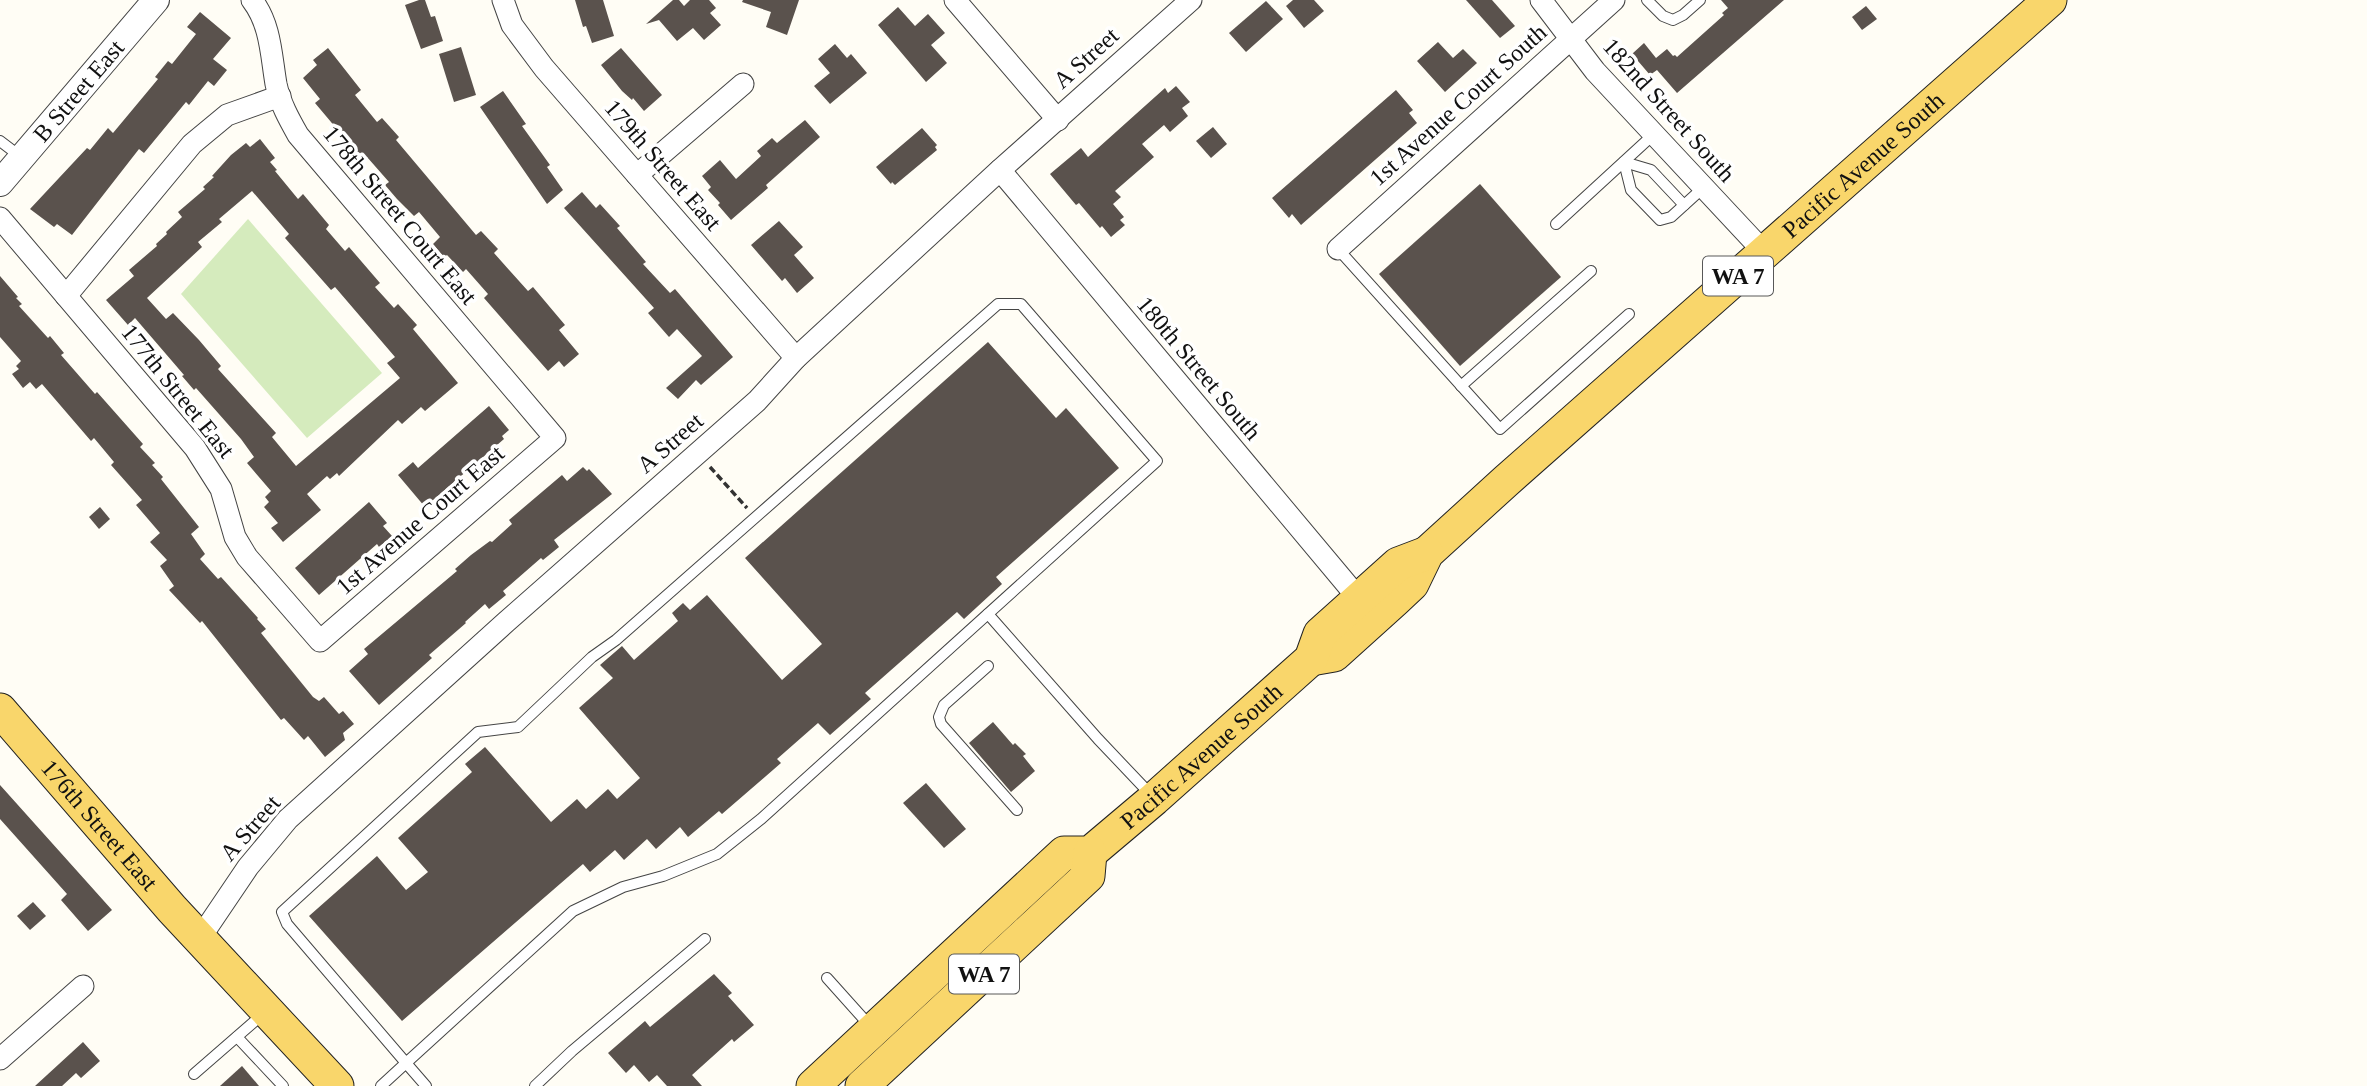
<svg xmlns="http://www.w3.org/2000/svg" width="2367" height="1086" font-family="Georgia,serif">
  <rect width="100%" height="100%" fill="#fffdf5"/>
  <path fill="#d5ebbd" d="M248 219 382 373 307 438 181 294Z"/>
  <g fill="#5a524d" fill-rule="evenodd">
    <path d="M419 0H425L431 17 435 16 443 41 421 49 405 5Z"/>
    <path d="M575 0H603L614 36 592 43 586 26 583 27Z"/>
    <path d="M673 0H679L684 6 690 0H709L716 8 710 13 721 25 704 40 693 28 677 41 659 20 646 24Z"/>
    <path d="M743 0H799L787 35 766 27 771 12 742 2Z"/>
    <path d="M1293 0H1314L1324 11 1304 28 1286 6Z"/>
    <path d="M1466 0H1492L1515 26 1500 38Z"/>
    <path d="M1721 0H1784L1677 93 1657 70 1650 75 1632 54 1644 43 1656 58 1667 49 1673 56 1675 55 1677 57 1724 15 1722 13 1728 8Z"/>
    <path d="M1266 1 1283 19 1246 52 1229 33Z"/>
    <path d="M1866 6 1877 19 1862 30 1852 17Z"/>
    <path d="M898 7 915 26 928 14 945 33 931 45 947 63 926 82 878 25Z"/>
    <path d="M200 12 231 38 213 59 227 70 214 86 208 81 189 105 186 102 144 153 139 149 72 235 57 224 54 227 30 209 87 148 90 150 108 128 113 133 158 79 155 77 168 61 172 64 196 34 187 27Z"/>
    <path d="M1438 42 1453 58 1463 49 1477 63 1445 92 1417 61Z"/>
    <path d="M835 44 847 58 851 54 867 73 830 104 814 86 830 73 818 59Z"/>
    <path d="M461 47 476 95 454 102 439 54Z"/>
    <path d="M328 48 361 90 355 95 377 122 382 118 399 137 396 140 476 235 481 231 498 249 494 253 528 291 533 287 565 325 559 330 579 354 564 367 559 361 548 371 484 298 488 294 466 269 463 272 447 255 444 257 433 244 440 237 419 212 414 216 397 199 385 185 389 182 367 157 363 160 315 103 320 99 303 78 317 65 313 60Z"/>
    <path d="M621 48 662 95 644 111 633 98 632 100 622 91 601 65Z"/>
    <path d="M1176 86 1190 102 1182 108 1188 116 1170 132 1164 125 1142 144 1154 157 1115 191 1121 197 1113 204 1124 217 1120 220 1125 225 1111 237 1102 226 1100 228 1079 203 1076 205 1050 174 1081 148 1088 157 1165 88 1168 93Z"/>
    <path d="M1396 90 1413 110 1409 113 1417 123 1301 225 1292 214 1289 218 1272 198Z"/>
    <path d="M503 91 526 124 522 126 550 165 547 167 563 190 547 204 480 107Z"/>
    <path d="M805 120 820 137 766 185 768 188 731 220 718 205 720 203 708 190 711 187 702 176 720 160 736 179 761 156 757 151 772 138 777 143Z"/>
    <path d="M1213 127 1227 144 1211 158 1196 141Z"/>
    <path d="M922 128 937 145 935 147 937 150 895 185 892 182 891 184 876 167Z"/>
    <path d="M260 139 275 158 270 162 277 170 275 171 298 199 303 194 329 225 326 229 345 251 349 247 380 283 375 287 394 308 398 304 417 325 413 329 458 383 425 411 421 407 402 424 398 420 339 476 337 473 330 479 327 476 307 494 321 510 283 542 271 528 278 523 264 507 269 502 265 497 271 491 247 463 254 457 241 439 196 388 194 390 182 376 184 375 135 318 128 325 106 300 134 276 129 270 157 246 156 244 167 234 166 232 182 217 178 212 205 189 203 187 214 177 212 176 231 155 246 143 250 147ZM252 191 289 234 285 238 331 290 335 287 395 357 387 363 400 378 296 466 272 437 276 433 218 369 221 366 199 340 173 313 166 319 147 298 202 247 198 242 222 222 219 219Z"/>
    <path d="M1480 184 1561 277 1460 366 1379 274Z"/>
    <path d="M582 192 596 208 600 204 620 226 617 228 646 262 643 264 670 293 675 289 733 357 701 385 696 380 678 399 666 388 702 356 677 329 669 337 648 313 654 308 564 208Z"/>
    <path d="M779 221 803 247 794 255 814 278 797 293 785 278 782 281 751 245Z"/>
    <path d="M0 276 18 297 16 298 22 304 19 306 48 338 50 336 64 353 61 355 95 394 97 392 143 444 140 447 155 463 152 465 163 477 161 479 199 527 191 534 205 554 200 559 218 579 221 577 258 618 257 619 266 629 261 633 313 697 319 701 324 697 339 714 343 711 354 724 343 733 345 740 325 757 308 736 304 740 284 718 281 720 202 621 200 623 169 590 174 586 160 566 167 560 150 542 160 533 136 505 142 500 111 465 114 462 94 438 91 441 42 384 36 389 30 382 23 388 12 374 19 369 16 366 21 361 0 337Z"/>
    <path d="M988 342 1056 418 1066 408 1119 468 996 577 1002 584 964 619 957 612 865 693 871 699 830 735 818 723 777 759 781 763 722 814 719 811 688 837 680 827 656 849 647 839 624 860 615 850 590 872 583 864 402 1021 309 916 377 856 406 890 428 872 398 838 472 772 465 764 485 747 551 822 577 799 586 809 608 789 617 799 640 778 579 708 613 678 600 665 622 646 634 660 678 621 672 613 683 603 690 610 707 595 782 680 822 644 745 558Z"/>
    <path d="M489 406 509 430 502 436 504 439 425 507 398 475 413 462 418 468Z"/>
    <path d="M583 467 587 471 589 469 612 494 554 540 559 547 543 560 541 558 503 591 506 595 489 609 485 604 465 622 466 623 429 655 432 658 379 705 349 671 368 654 364 649 457 571 455 569 471 555 490 541 492 542 512 524 509 520 562 475 567 481Z"/>
    <path d="M369 502 387 523 383 526 392 536 379 547 377 544 319 595 295 568Z"/>
    <path d="M100 507 110 519 99 529 89 517Z"/>
    <path d="M993 722 1013 745 1015 743 1026 754 1023 756 1035 771 1011 792 969 743Z"/>
    <path d="M926 783 966 829 944 848 903 803Z"/>
    <path d="M0 785 112 910 88 931 61 900 67 894 0 819Z"/>
    <path d="M33 902 46 916 30 930 17 916Z"/>
    <path d="M714 974 732 993 728 996 754 1025 734 1042 732 1039 692 1075 702 1086H667L657 1075 649 1082 634 1065 626 1073 608 1053 645 1021 650 1027Z"/>
    <path d="M83 1042 100 1061 81 1078 76 1073 62 1086H35Z"/>
    <path d="M242 1066 259 1086H220Z"/>
  </g>
  <g fill="none" stroke-linecap="round" stroke-linejoin="round">
    <defs>
      <g id="service">
        <path d="M1647 0 1663 16 1673 20 1683 15 1700 0"/>
        <path d="M0 141 21 157"/>
        <path d="M1624 162 1631 190 1660 220 1671 217 1704 187"/>
        <path d="M1624 162 1651 170 1684 205"/>
        <path d="M1556 224 1654 134"/>
        <path d="M1338 249 1500 429 1629 314"/>
        <path d="M1461 386 1591 271"/>
        <path d="M988 614 1098 739 1153 797"/>
        <path d="M988 666 944 705 939 717 941 724 1017 810"/>
        <path d="M827 978 870 1026"/>
        <path d="M237 1037 283 1086"/>
        <path d="M194 1074 263 1014"/>
        <path d="M381 1086 406 1063 573 911 623 887 663 876 717 854 761 819 1157 461 1021 304H998L616 640 592 657 518 727 478 732 282 912 287 924 406 1063 426 1086"/>
        <path d="M535 1086 572 1051 705 939"/>
      </g>
      <g id="minor">
        <path d="M503 0 512 25 544 68 796 358"/>
        <path d="M955 0 1058 120"/>
        <path d="M1541 0 1595 71 1764 252"/>
        <path d="M1000 170 1359 599"/>
        <path d="M637 175 743 84"/>
        <path d="M0 218 195 448 221 489 235 537 247 557 320 641 555 438 298 135C289 119 280 103 276 84 271 55 271 25 252 0"/>
        <path d="M1338 249 1614 0"/>
        <path d="M66 296 192 144 227 115 280 96"/>
        <path d="M200 938 248 867 288 819 506 622 757 401 796 358 1000 170 1191 0"/>
        <path d="M0 1059 83 986"/>
      </g>
      <g id="tertiary">
        <path id="s1" d="M0 183 156 0"/>
      </g>
      <g id="primary">
        <path id="s2" d="M1311 659 1334 655 1395 600 1412 584 1427 553 1506 481 2050 0"/>
        <path id="s3" d="M0 710 172 909 337 1086"/>
        <path id="s4" d="M813 1086 1064 853H1090L1154 799 1311 659 1320 634 1398 564 1427 553"/>
        <path d="M862 1086 1088 876 1090 853"/>
      </g>
    </defs>
    <use href="#service" stroke="#444" stroke-width="12"/>
    <use href="#minor" stroke="#444" stroke-width="23"/>
    <use href="#tertiary" stroke="#444" stroke-width="28"/>
    <use href="#primary" stroke="#222" stroke-width="35"/>
    <path stroke="#333" stroke-width="3.5" stroke-dasharray="7 3.5" stroke-linecap="butt" d="M710 467 747 508"/>
    <use href="#service" stroke="#fff" stroke-width="10"/>
    <use href="#minor" stroke="#fff" stroke-width="21"/>
    <use href="#tertiary" stroke="#fff" stroke-width="26"/>
    <use href="#primary" stroke="#f9d66b" stroke-width="33"/>
  </g>
  <g text-anchor="middle" stroke-width="7" stroke-linejoin="round" paint-order="stroke">
    <g fill="#fff" stroke="#585858" stroke-width="2">
      <rect x="1703" y="256.5" width="70" height="39" rx="5"/>
      <rect x="949" y="954.5" width="70" height="39" rx="5"/>
    </g>
    <g font-size="23" font-weight="bold" fill="#111">
      <text x="1738" y="284">WA 7</text>
      <text x="984" y="982">WA 7</text>
    </g>
    <g font-size="24" fill="#111" stroke="#fff">
      <text transform="translate(1086 58) rotate(-42)" y="8">A Street</text>
      <text dy="8" stroke="none"><textPath href="#s1" startOffset="121">B Street East</textPath></text>
      <text transform="translate(1458 105) rotate(-42)" y="8">1st Avenue Court South</text>
      <text transform="translate(1669 110) rotate(48)" y="8">182nd Street South</text>
      <text dy="8" stroke="none"><textPath href="#s2" startOffset="747">Pacific Avenue South</textPath></text>
      <text transform="translate(663 165) rotate(49)" y="8">179th Street East</text>
      <text transform="translate(400 215) rotate(50)" y="8">178th Street Court East</text>
      <text transform="translate(1199 368) rotate(50)" y="8">180th Street South</text>
      <text transform="translate(178 391) rotate(51)" y="8">177th Street East</text>
      <text transform="translate(670 443) rotate(-41)" y="8">A Street</text>
      <text transform="translate(420 520) rotate(-41)" y="8">1st Avenue Court East</text>
      <text dy="8" stroke="none"><textPath href="#s4" startOffset="516">Pacific Avenue South</textPath></text>
      <text dy="8" stroke="none"><textPath href="#s3" startOffset="152">176th Street East</textPath></text>
      <text transform="translate(250 828) rotate(-49)" y="8">A Street</text>
    </g>
  </g>
</svg>
